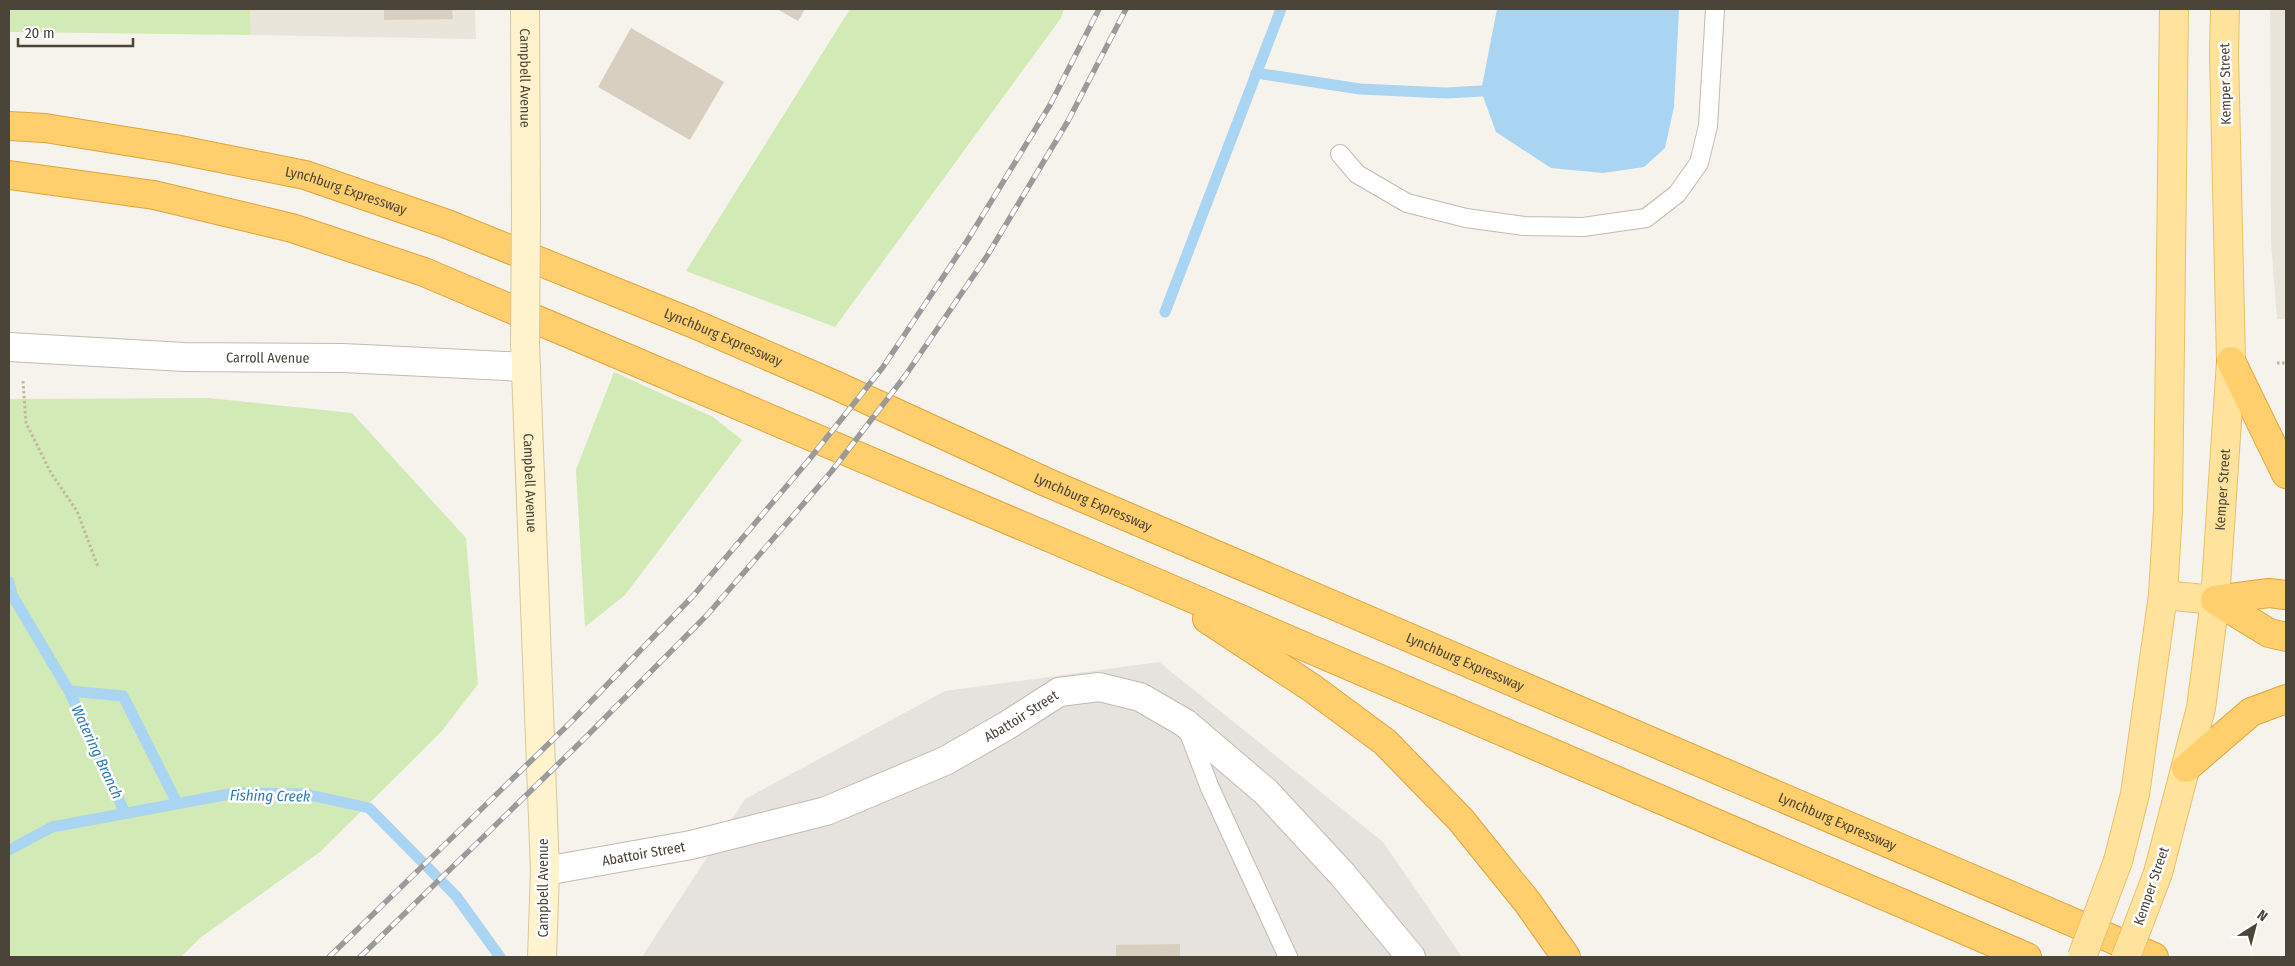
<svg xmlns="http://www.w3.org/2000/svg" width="2295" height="966" font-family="'Fira Sans Condensed',sans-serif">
  <rect width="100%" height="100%" fill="#f6f3ec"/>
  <g fill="#eae5da">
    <path d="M250 9H475L476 39 251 35Z"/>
    <path d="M2270 9H2286V319H2277L2271 243Z"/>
  </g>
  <path fill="#e6e2dd" d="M1159 662 1383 842 1462 957H642L745 799 945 691Z"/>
  <g fill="#d2eab5">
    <path d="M9 9H250L251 35 9 32Z"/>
    <path d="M850 9H1064L1061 18 835 327 686 271Z"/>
    <path d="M614 372 713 417 742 440 625 595 585 627 576 470Z"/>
    <path d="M209 398 352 413 466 538 478 684 441 732 320 852 200 938 181 957H9V399Z"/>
  </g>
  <path fill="#a9d4f2" d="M1497 9H1679L1674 107 1665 148 1644 167 1603 173 1551 168 1496 132 1481 91Z"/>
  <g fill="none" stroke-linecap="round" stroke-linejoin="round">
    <g stroke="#a9d4f2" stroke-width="11">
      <path d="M1256 73 1360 89 1446 93 1481 91"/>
      <path d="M1165 312 1281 9"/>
      <path d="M9 582 12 595 69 691 125 813"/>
      <path d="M69 691 123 696 177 803"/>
      <path d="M9 850 52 827 235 793 305 794 369 808 456 896 500 957"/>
    </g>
  </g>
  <g fill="#d8cfc1">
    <path d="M384 9H452L453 19 384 20Z"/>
    <path d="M777 9H805L798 21Z"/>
    <path d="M631 28 724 82 690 140 598 87Z"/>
    <path d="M1180 944V957H1116V945Z"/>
  </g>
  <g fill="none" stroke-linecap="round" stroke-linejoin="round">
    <defs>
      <g id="lane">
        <path d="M1340 154 1357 174 1407 203 1466 218 1524 226 1583 227 1646 218 1677 194 1699 163 1708 126 1715 9"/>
        <path d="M1187 728 1210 788 1288 957"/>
      </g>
      <g id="street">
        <path id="s1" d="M9 347 184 357 343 358 526 367"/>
        <path id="s2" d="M545 871 691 845 826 811 945 761 1006 726 1059 692 1099 687 1140 697 1185 723 1266 792 1342 874 1411 957"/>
      </g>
      <g id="secondary">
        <path id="s3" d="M525 9 526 216"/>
        <path id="s4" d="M525 344 545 871 542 957"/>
      </g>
      <g id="primary">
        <path d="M2163 595 2215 600"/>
        <path d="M2118 861 2135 794 2163 595 2168 511 2174 9"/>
        <path id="s5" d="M2158 873 2201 708 2215 600 2231 361 2224 54 2225 9"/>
      </g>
      <g id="highway">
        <path id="s6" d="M9 126 45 128 175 149 305 175 447 224 692 323 835 385 1046 482 2154 957"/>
        <path d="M9 175 154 195 292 228 424 272 1145 578 2027 957"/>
        <path d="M2231 361 2286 474"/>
        <path d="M2215 600 2269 633 2286 637"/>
        <path d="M2215 600 2269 593 2286 595"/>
        <path d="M1207 619 1312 688 1385 742 1461 820 1528 903 1566 957"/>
        <path d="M2186 768 2251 712 2286 699"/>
      </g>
    </defs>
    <use href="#lane" stroke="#c2bbae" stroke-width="20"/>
    <use href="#street" stroke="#c2bbae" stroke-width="30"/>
    <use href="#secondary" stroke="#d6c79b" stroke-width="30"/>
    <use href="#primary" stroke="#e6c16a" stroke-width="30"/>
    <use href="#highway" stroke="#e0a43c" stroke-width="30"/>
    <g stroke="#c4b79f" stroke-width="3" stroke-dasharray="2.5 2.5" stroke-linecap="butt">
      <path d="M2277 363H2286"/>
      <path d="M23 381 26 423 51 473 77 511 98 567"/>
    </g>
    <use href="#lane" stroke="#fff" stroke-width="18"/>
    <use href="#street" stroke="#fff" stroke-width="28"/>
    <use href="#secondary" stroke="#fff3cd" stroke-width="28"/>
    <use href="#primary" stroke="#ffe39c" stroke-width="28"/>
    <use href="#highway" stroke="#ffcf6e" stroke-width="28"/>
    <defs>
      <g id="rail">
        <path d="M329 957 571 722 693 596 808 461 883 367 967 241 1050 105 1099 9"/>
        <path d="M360 957 585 738 708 614 831 472 905 376 987 256 1068 121 1126 9"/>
      </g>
    </defs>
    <use href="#rail" stroke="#9a9a9a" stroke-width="5.5"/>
    <use href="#rail" stroke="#fff" stroke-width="4" stroke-dasharray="11" stroke-linecap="butt"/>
    <defs>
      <path id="secondary-bridge" d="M525 344 526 216"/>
      <g id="primary-bridge">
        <path d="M2082 957 2118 861"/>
        <path d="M2126 957 2158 873"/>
      </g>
    </defs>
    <use href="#secondary-bridge" stroke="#d6c79b" stroke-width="30" stroke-linecap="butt"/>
    <use href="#primary-bridge" stroke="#e6c16a" stroke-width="30" stroke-linecap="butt"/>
    <use href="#secondary-bridge" stroke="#fff3cd" stroke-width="28"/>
    <use href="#primary-bridge" stroke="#ffe39c" stroke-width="28"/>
  </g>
  <g text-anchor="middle" stroke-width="5" stroke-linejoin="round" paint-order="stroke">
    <g font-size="14" fill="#4b4439" stroke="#fff">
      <text dy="5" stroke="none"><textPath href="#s3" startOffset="69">Campbell Avenue</textPath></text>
      <text transform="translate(2225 84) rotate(-91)" y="5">Kemper Street</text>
      <text dy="5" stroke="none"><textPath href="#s6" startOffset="344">Lynchburg Expressway</textPath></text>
      <text dy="5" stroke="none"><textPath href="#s6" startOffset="749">Lynchburg Expressway</textPath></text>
      <text dy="5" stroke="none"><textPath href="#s1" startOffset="259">Carroll Avenue</textPath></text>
      <text dy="5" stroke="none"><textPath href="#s4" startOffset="139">Campbell Avenue</textPath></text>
      <text dy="5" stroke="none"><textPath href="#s5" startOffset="390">Kemper Street</textPath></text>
      <text dy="5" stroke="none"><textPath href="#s6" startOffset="1154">Lynchburg Expressway</textPath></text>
      <text dy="5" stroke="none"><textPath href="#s6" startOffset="1559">Lynchburg Expressway</textPath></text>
      <text dy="5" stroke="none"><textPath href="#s2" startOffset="505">Abattoir Street</textPath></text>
      <text dy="5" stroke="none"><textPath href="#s6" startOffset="1964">Lynchburg Expressway</textPath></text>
      <text dy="5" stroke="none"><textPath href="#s2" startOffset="100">Abattoir Street</textPath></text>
      <text transform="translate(2151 886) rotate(-71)" y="5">Kemper Street</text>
      <text transform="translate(543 888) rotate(-90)" y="5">Campbell Avenue</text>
    </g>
    <g font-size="15" font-style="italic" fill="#2e7ab2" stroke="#fff">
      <text transform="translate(97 752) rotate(65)" y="5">Watering Branch</text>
      <text transform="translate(270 796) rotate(1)" y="5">Fishing Creek</text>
    </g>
  </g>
  <rect width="2295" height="966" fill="none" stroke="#4b4439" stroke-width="20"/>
  <g transform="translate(2255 926) rotate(36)" stroke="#ffffff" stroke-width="4" paint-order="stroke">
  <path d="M0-4L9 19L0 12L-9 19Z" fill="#4b4439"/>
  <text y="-8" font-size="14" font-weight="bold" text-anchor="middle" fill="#4b4439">N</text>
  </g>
  <path d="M18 38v8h115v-8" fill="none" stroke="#4b4439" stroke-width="2.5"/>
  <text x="25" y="38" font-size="15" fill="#4b4439" stroke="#ffffff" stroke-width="4" paint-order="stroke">20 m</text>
</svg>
